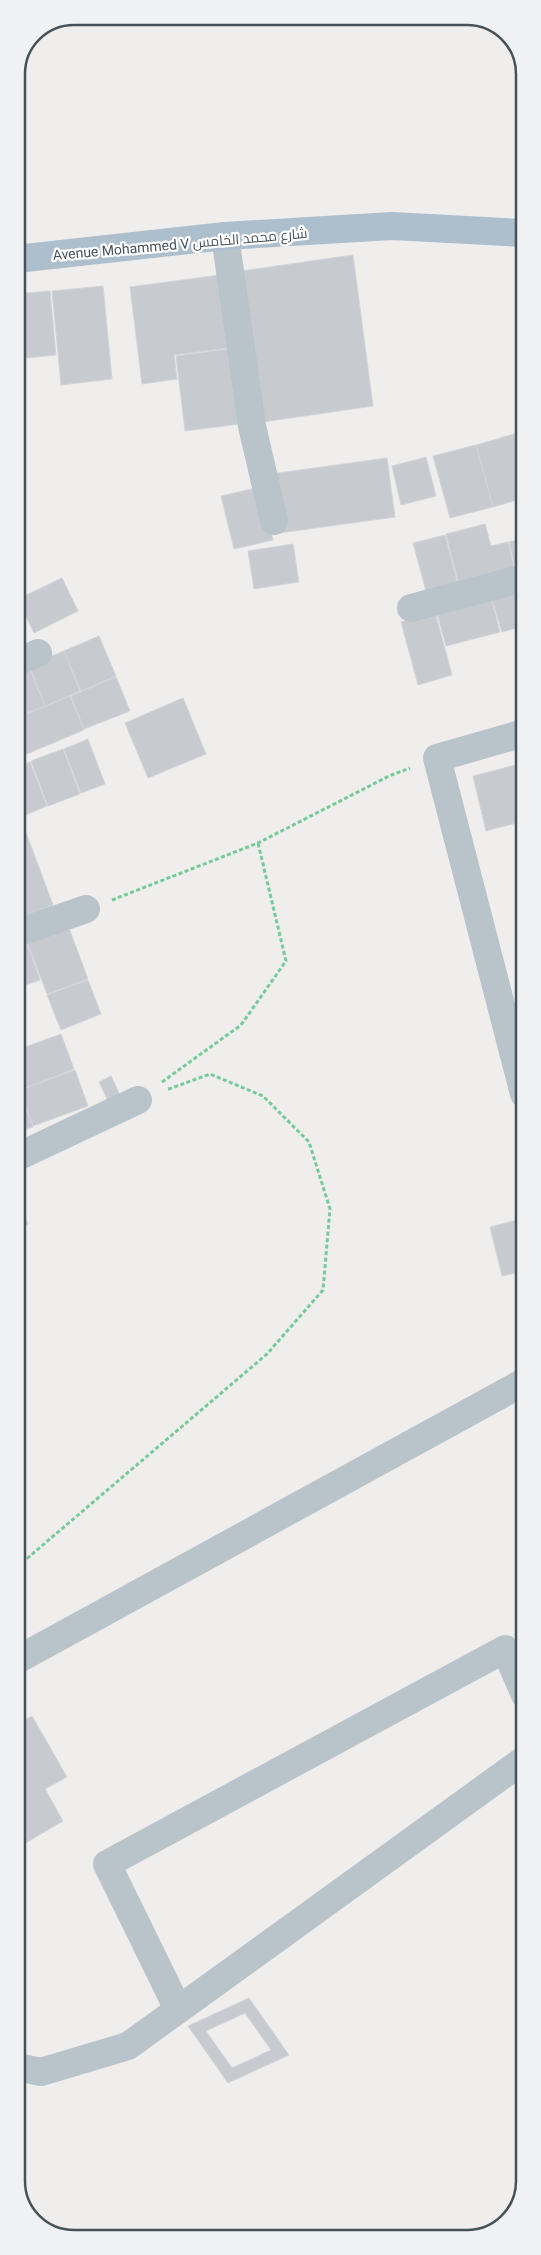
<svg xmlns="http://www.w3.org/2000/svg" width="541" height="2255" font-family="Roboto,Cairo,sans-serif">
  <rect width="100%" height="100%" fill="#f0eded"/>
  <g fill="#c7cbd0" stroke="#d1d4d9" fill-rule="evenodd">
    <path d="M353 255 373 406 256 423 235 272Z"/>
    <path d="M227 274 237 347 174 355 177 379 142 384 130 287Z"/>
    <path d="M103 286 112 379 61 385 52 291Z"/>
    <path d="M50 291 56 355 16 359V294Z"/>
    <path d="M237 348 247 423 185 431 176 356Z"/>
    <path d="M524 432V472L514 434Z"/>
    <path d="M514 434 524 472V498L493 507 476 445Z"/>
    <path d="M476 445 493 507 450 518 433 456Z"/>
    <path d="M426 457 436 496 401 505 392 466Z"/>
    <path d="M387 458 395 517 279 533 271 474Z"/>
    <path d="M260 487 273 540 234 549 221 496Z"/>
    <path d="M485 524 491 546 508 542 515 571 459 585 446 534Z"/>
    <path d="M445 535 459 589 428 598 413 543Z"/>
    <path d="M524 538V569L516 571 509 542Z"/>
    <path d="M293 544 299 582 254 589 248 551Z"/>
    <path d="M62 578 78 611 34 633 18 599Z"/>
    <path d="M524 590V626L502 632 492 599Z"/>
    <path d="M491 598 500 632 446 646 437 613Z"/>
    <path d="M435 612 452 675 418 685 401 622Z"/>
    <path d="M99 636 116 676 81 691 64 651Z"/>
    <path d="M64 651 80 691 45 706 29 665Z"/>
    <path d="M28 665 45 706 17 717V670Z"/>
    <path d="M116 677 130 711 84 729 71 696Z"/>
    <path d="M70 696 84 730 17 758V718Z"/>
    <path d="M183 698 206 754 148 778 125 723Z"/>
    <path d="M88 739 105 784 81 793 64 749Z"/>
    <path d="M63 749 80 794 48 806 31 761Z"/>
    <path d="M30 762 47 806 23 816 17 799V767Z"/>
    <path d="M516 765 524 798V821L486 831 473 776Z"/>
    <path d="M17 809 24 829 17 832Z"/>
    <path d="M25 830 53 905 17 919V833Z"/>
    <path d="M67 923 88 979 47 994 26 939Z"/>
    <path d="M25 938 40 980 17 988V942Z"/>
    <path d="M88 980 101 1014 61 1030 47 995Z"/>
    <path d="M61 1034 74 1069 20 1090 17 1082V1050Z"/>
    <path d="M75 1070 88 1106 33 1126 20 1090Z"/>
    <path d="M111 1076 120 1095 108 1101 99 1082Z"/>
    <path d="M17 1085 33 1127 17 1132Z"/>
    <path d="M17 1199 28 1224 17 1228Z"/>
    <path d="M524 1218V1271L502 1276 490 1227Z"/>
    <path d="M32 1716 67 1777 45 1789 63 1821 17 1848V1724Z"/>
    <path d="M249 1998 289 2055 228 2083 188 2026ZM245 2013 271 2050 232 2068 206 2031Z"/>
  </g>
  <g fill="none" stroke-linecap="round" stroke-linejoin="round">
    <g stroke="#74cb99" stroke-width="3" stroke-dasharray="4 2.5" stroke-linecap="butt">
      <path d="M112 900 258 843 389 776 410 768"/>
      <path d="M162 1082 241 1025 286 961 258 843"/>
      <path d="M17 1567 267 1354 323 1290 330 1209 309 1142 263 1096 210 1074 166 1090"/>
    </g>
    <g stroke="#b9c3ca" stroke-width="28">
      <path d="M225 236 252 426 274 521"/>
      <path d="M411 608 524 578"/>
      <path d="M17 662 38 653"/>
      <path d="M524 733 437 758 524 1094"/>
      <path d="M17 933 86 909"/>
      <path d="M17 1157 138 1100"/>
      <path d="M17 1660 524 1382"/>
      <path d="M178 2009 107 1864 505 1649 525 1695"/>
      <path d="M17 2067 41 2072 128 2046 525 1759"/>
    </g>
    <path stroke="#adbfcc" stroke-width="28" d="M16 259 225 236 392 226 524 233"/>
  </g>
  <g text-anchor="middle" stroke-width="4.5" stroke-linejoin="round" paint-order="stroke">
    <g font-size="14" fill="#46525a" stroke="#fff">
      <text transform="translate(180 244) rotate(-5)" y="5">Avenue Mohammed V شارع محمد الخامس</text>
    </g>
  </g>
  <path d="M0 0H541V2255H0ZM74 25H467A49 49 0 0 1 516 74V2181A49 49 0 0 1 467 2230H74A49 49 0 0 1 25 2181V74A49 49 0 0 1 74 25Z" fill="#f0f1f2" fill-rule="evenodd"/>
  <path fill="none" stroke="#46525a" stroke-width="2.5" d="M74 25H467A49 49 0 0 1 516 74V2181A49 49 0 0 1 467 2230H74A49 49 0 0 1 25 2181V74A49 49 0 0 1 74 25Z"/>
</svg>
